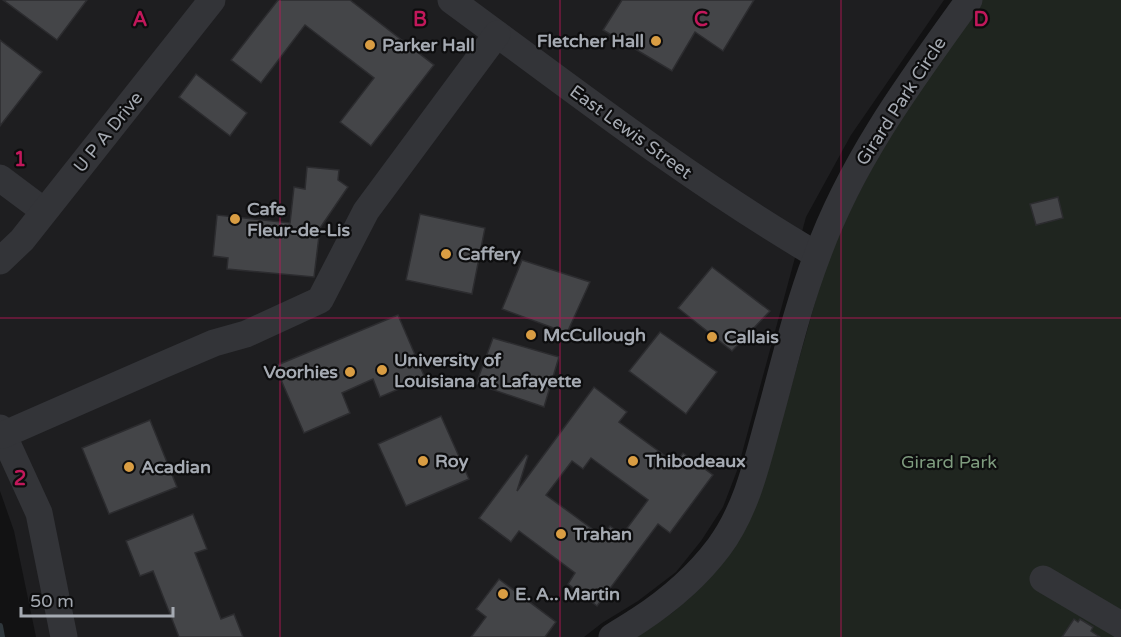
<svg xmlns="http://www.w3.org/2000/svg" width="1121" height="637" font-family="'Varela Round',sans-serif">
  <rect width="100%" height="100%" fill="#121213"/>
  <path fill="#1e1e20" d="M0 0H944L851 135 806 217 738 468 723 507 701 541 676 572 638 601 602 623 584 637H36L14 531 0 491Z"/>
  <path fill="#1f251f" d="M982 0H1121V637H636L672 613 693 595 762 490 831 246 896 123Z"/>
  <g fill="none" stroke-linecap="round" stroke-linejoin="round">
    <path stroke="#2f373c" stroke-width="6" d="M0 626 2 637"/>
  </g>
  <g fill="#444548" stroke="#2c2c2f" stroke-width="1.5" fill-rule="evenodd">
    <path d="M3 0H87L57 40Z"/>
    <path d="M278 0H350L434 65 371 146 340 122 374 78 305 25 261 83 231 60Z"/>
    <path d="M622 0H754L723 51 695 32 672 71 603 30Z"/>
    <path d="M0 40 42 72 0 126Z"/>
    <path d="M196 74 247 113 230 136 179 97Z"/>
    <path d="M307 167 339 170 338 180 348 187 320 228 314 277 227 269 228 258 213 256 217 215 290 223 294 187 305 189Z"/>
    <path d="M1058 197 1063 218 1036 225 1030 204Z"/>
    <path d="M420 214 485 228 472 294 406 280Z"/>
    <path d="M522 260 590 282 567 333 502 309Z"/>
    <path d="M712 267 770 311 732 351 678 308Z"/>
    <path d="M398 315 425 378 380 397 373 379 342 393 350 413 304 433 275 366Z"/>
    <path d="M660 332 717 372 686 414 629 371Z"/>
    <path d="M493 338 559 357 544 407 476 384Z"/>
    <path d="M594 387 627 412 619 422 675 463 683 453 713 475 670 533 658 524 597 606 568 584 575 573 519 531 511 542 479 518 526 455 528 456 517 491ZM591 458 648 500 622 535 610 526 602 536 546 495 572 461 583 469Z"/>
    <path d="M441 416 469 479 406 506 378 444Z"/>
    <path d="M150 420 177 487 109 514 82 448Z"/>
    <path d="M193 514 207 549 195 553 221 619 234 614 243 637H179L153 571 140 576 126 541Z"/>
    <path d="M499 579 556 622 545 637H471L486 617 476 609Z"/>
    <path d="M1074 619 1078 622 1080 619 1093 627 1091 631 1100 637H1062Z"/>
  </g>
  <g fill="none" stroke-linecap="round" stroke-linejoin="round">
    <g stroke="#333438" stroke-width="27">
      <path d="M451 0C571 88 689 180 817 255"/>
      <path d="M0 178 44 211"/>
      <path d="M0 261 22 240 212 0"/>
      <path d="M0 428 39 513 64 637"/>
      <path d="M3 435 158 367 214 343 246 334 320 300 366 211 497 34"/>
      <path d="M1043 579 1121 625"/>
      <path d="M612 637C621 631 630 626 639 620 668 601 698 575 719 547 745 512 756 467 767 426 783 369 796 311 817 256 852 160 910 82 969 0"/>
    </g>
  </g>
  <path fill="none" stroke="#c2185b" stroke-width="1.5" stroke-opacity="0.55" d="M280 0V637M560 0V637M841 0V637M0 318H1121"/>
  <g fill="#d99d43" stroke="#0d0d0e" stroke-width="2">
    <circle cx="656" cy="41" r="6"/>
    <circle cx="370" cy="45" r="6"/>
    <circle cx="235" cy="219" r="6"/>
    <circle cx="446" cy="254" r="6"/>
    <circle cx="531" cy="335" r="6"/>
    <circle cx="712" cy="337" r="6"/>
    <circle cx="382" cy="370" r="6"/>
    <circle cx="350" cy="372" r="6"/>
    <circle cx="423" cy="461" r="6"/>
    <circle cx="633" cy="461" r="6"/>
    <circle cx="129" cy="467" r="6"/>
    <circle cx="561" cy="534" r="6"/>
    <circle cx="503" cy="594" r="6"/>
  </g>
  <g text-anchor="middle" stroke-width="4.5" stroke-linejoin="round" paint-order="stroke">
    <g font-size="18" font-weight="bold" fill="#a5aab2" stroke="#0d0d0e" text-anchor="start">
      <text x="644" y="47" text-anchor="end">Fletcher Hall</text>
      <text x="382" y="51">Parker Hall</text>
      <text x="247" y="215">Cafe<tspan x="247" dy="21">Fleur-de-Lis</tspan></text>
      <text x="458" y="260">Caffery</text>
      <text x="543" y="341">McCullough</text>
      <text x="724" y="343">Callais</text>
      <text x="394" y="366">University of<tspan x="394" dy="21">Louisiana at Lafayette</tspan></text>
      <text x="338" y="378" text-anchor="end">Voorhies</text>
      <text x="435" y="467">Roy</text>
      <text x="645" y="467">Thibodeaux</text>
      <text x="141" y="473">Acadian</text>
      <text x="573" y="540">Trahan</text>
      <text x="515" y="600">E. A.. Martin</text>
    </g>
    <g font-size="18" fill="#a5aab2" stroke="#0d0d0e">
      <text transform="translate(901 101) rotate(-57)" y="6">Girard Park Circle</text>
      <text transform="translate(108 132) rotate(-51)" y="6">U P A Drive</text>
      <text transform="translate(631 132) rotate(36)" y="6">East Lewis Street</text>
    </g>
    <g font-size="18" fill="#7e9b7e" stroke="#0d0d0e">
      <text x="949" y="468">Girard Park</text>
    </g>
  </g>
  <g font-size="20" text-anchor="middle" font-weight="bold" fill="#c2185b" stroke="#0d0d0e" stroke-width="4.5" stroke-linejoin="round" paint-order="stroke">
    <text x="140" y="26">A</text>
    <text x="420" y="26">B</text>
    <text x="701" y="26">C</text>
    <text x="981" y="26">D</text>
    <text x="20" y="166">1</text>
    <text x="20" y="485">2</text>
  </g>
  <path d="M21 607v9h152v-9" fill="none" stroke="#a5aab2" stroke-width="3"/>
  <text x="30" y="607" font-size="18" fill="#a5aab2" stroke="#0d0d0e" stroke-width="4.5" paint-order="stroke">50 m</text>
</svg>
